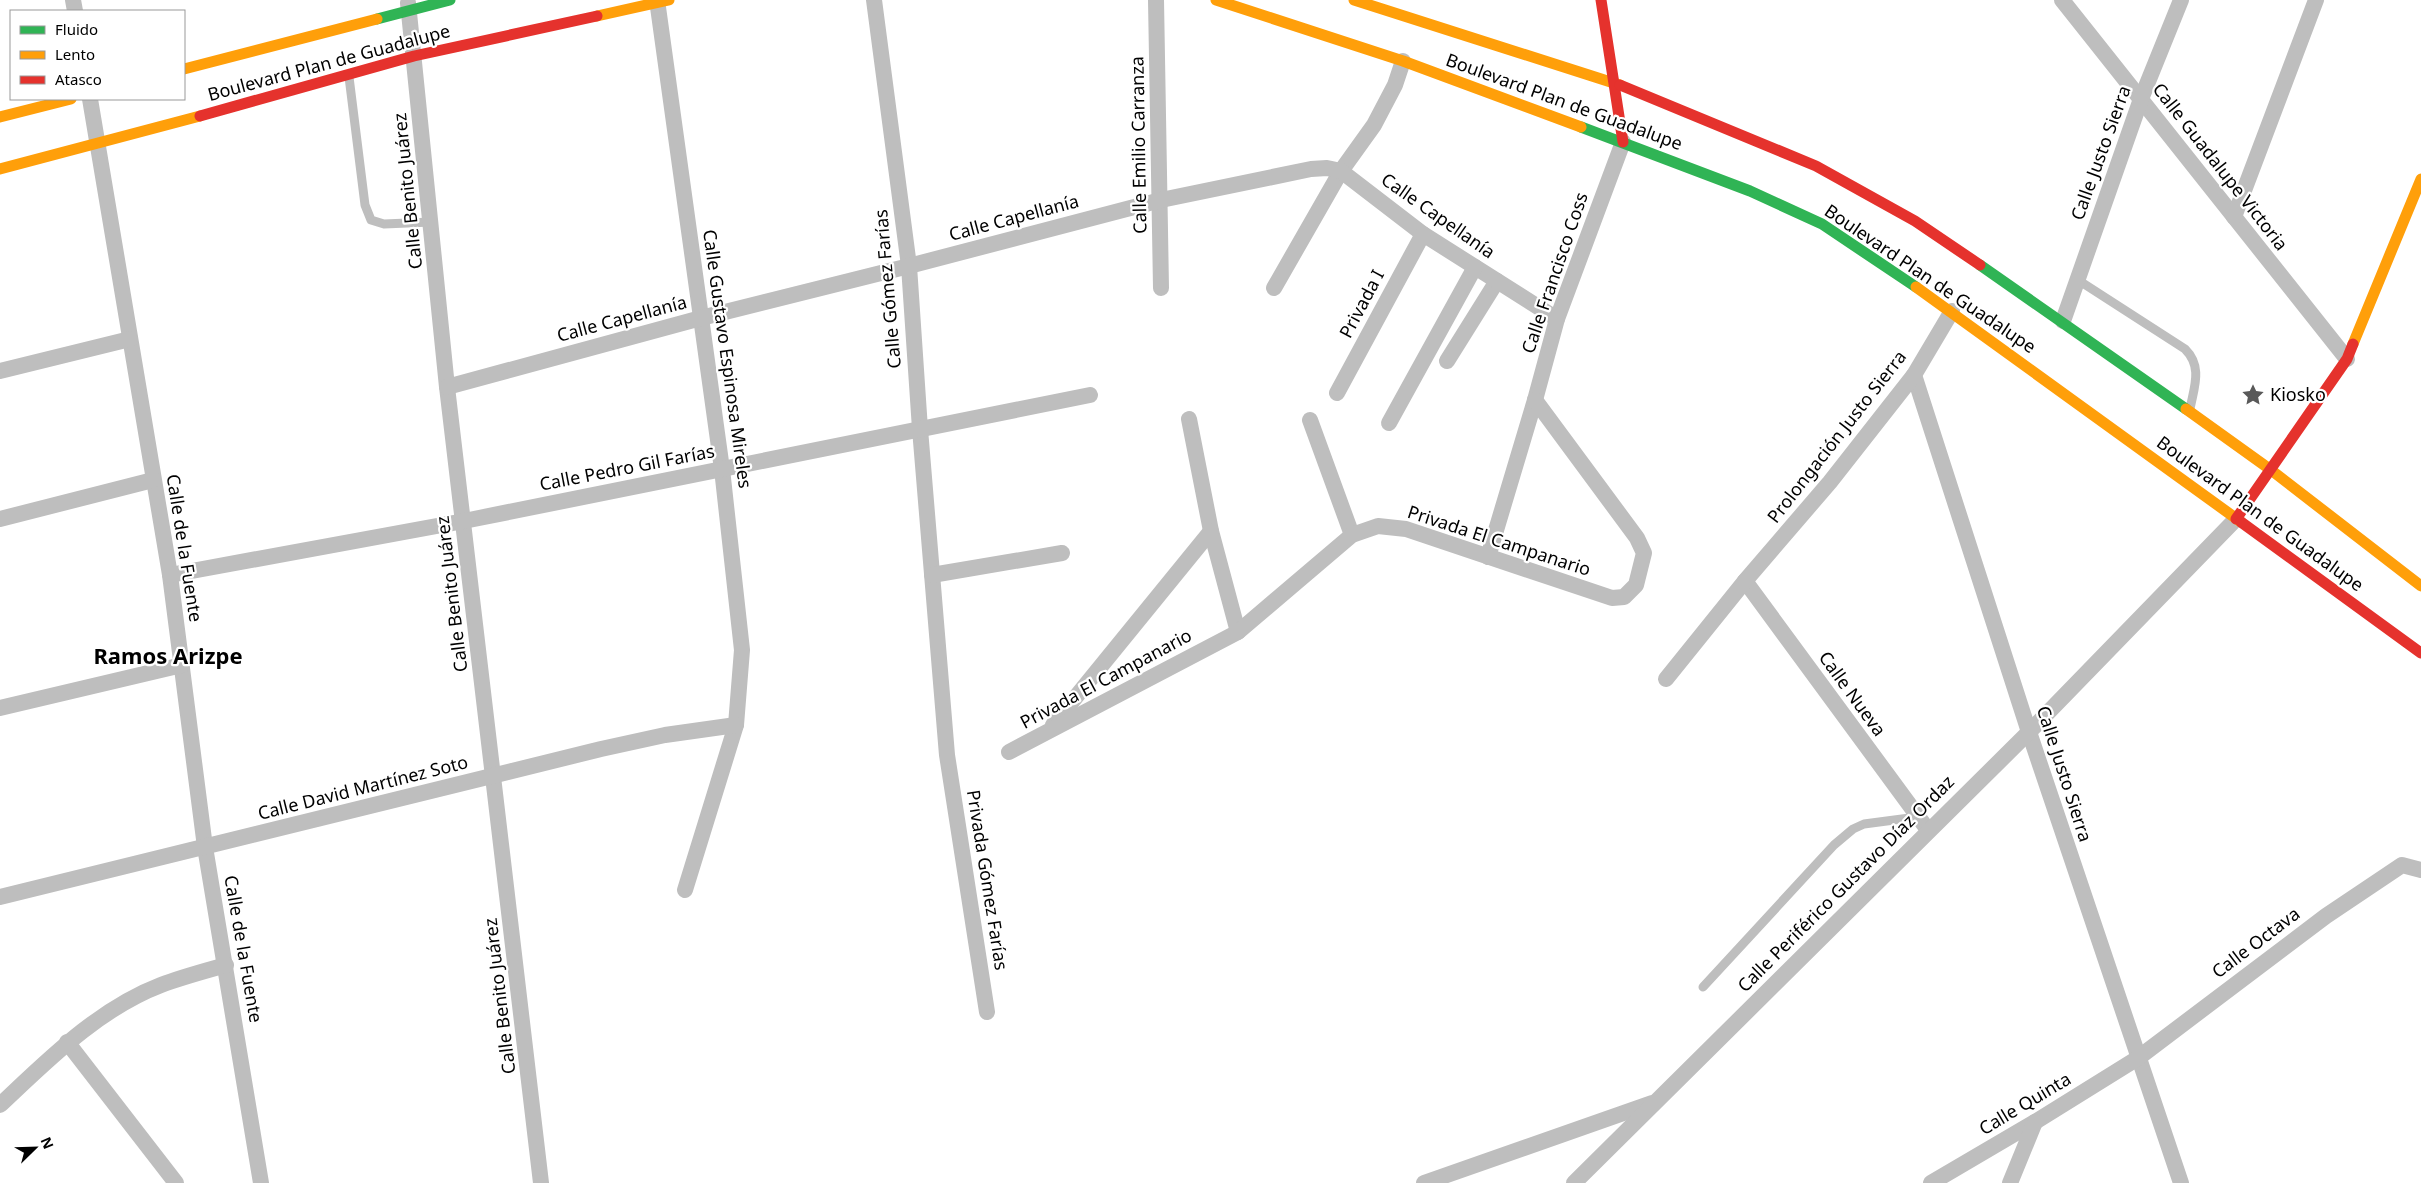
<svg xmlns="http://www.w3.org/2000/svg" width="2421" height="1183" font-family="'Noto Sans',sans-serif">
  <rect width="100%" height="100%" fill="#fff"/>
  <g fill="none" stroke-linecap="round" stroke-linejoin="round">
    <g stroke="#bebebe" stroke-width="9">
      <path d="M349 77 365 205 371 220 384 224 431 222"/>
      <path d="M2078 280 2185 349C2203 367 2194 387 2190 409"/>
      <path d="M1703 987 1834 845 1853 829 1864 824 1917 817"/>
    </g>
    <g stroke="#bebebe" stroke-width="16">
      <path d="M73 0 75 11"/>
      <path d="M657 0 722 469 742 650 736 725 685 890"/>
      <path d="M874 0 909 266 920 429 947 755 987 1012"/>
      <path d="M1156 0 1161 288"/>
      <path d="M2062 0 2347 359"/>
      <path d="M408 3 447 387 541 1183"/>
      <path d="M90 99 170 575 205 847 261 1183"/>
      <path d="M2234 217 2316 0"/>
      <path d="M1274 288 1341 171 1374 125 1395 85 1403 61"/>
      <path d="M2063 321 2141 99 2181 0"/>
      <path d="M1447 361 1497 281"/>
      <path d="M0 371 130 339"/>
      <path d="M1914 375 2029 732 2181 1183"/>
      <path d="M447 387 701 318 909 266 1161 200 1311 169 1327 168 1341 171 1423 234 1557 319"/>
      <path d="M1337 393 1423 234"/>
      <path d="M1189 419 1211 531 1238 632"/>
      <path d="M1310 420 1352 535"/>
      <path d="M1389 423 1475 267"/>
      <path d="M0 519 153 480"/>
      <path d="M1488 557 1535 400 1557 319 1623 142"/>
      <path d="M170 575 464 521 1090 395"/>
      <path d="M932 575 1062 553"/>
      <path d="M1745 581 1928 830"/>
      <path d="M1666 679 1745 581 1830 482 1914 375 1952 311"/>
      <path d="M0 708 182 665"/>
      <path d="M1053 725 1211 531"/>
      <path d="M1009 752 1238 632 1352 535 1378 526 1406 529 1612 598 1624 597 1636 585 1644 553 1637 538 1535 400"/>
      <path d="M0 897 601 749 665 735 736 725"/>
      <path d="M67 1042 176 1183"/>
      <path d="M0 1105C48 1060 98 1009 161 985 182 977 205 971 226 965"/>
      <path d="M1424 1183 1652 1103"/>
      <path d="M1574 1183 2029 732 2236 519"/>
      <path d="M1931 1183 2035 1122 2138 1058 2326 916 2402 865 2421 870"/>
      <path d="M2010 1183 2035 1122"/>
    </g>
    <g stroke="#30b455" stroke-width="11">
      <path d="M377 19 450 0"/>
      <path d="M1581 127 1750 191 1822 224 1916 287"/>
      <path d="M1980 265 2186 409"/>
    </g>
    <g stroke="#ff9f0a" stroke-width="11">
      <path d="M1216 0 1403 61 1581 127"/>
      <path d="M1354 0 1620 85"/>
      <path d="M597 16 669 0"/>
      <path d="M184 69 377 19"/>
      <path d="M0 117 71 99"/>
      <path d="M0 169 200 116"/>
      <path d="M1916 287 2241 522"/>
      <path d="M2353 344 2421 179"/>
      <path d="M2186 409 2271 470 2421 586"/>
    </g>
    <g stroke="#e5322d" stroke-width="11">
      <path d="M1601 0 1623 142"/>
      <path d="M1620 85 1816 166 1915 221 1980 265"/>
      <path d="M200 116 414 56 597 16"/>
      <path d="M2236 519 2347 359 2353 344"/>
      <path d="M2241 522 2421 653"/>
    </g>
  </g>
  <defs>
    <symbol id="sight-bare" viewBox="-9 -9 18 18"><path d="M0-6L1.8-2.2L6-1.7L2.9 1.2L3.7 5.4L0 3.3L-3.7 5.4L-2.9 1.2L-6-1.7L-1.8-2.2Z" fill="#595959" stroke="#fff" stroke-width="2.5" paint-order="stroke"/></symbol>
  </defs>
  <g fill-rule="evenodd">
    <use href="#sight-bare" x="2237" y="379" width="32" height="32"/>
  </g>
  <g text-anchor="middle" stroke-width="4.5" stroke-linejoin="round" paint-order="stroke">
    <g font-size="18" fill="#000" stroke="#fff">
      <text transform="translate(329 63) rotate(-15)" y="6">Boulevard Plan de Guadalupe</text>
      <text transform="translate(1564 102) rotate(20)" y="6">Boulevard Plan de Guadalupe</text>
      <text transform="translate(1139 145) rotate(-91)" y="6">Calle Emilio Carranza</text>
      <text transform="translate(2101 153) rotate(-70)" y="6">Calle Justo Sierra</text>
      <text transform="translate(2220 167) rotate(52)" y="6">Calle Guadalupe Victoria</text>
      <text transform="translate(408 191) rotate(-96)" y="6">Calle Benito Juárez</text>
      <text transform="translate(1438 216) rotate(35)" y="6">Calle Capellanía</text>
      <text transform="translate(1014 218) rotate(-15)" y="6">Calle Capellanía</text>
      <text transform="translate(1555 273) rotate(-71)" y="6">Calle Francisco Coss</text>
      <text transform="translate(1930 279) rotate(34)" y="6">Boulevard Plan de Guadalupe</text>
      <text transform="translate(888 289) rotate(-95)" y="6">Calle Gómez Farías</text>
      <text transform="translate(1362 304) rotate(-62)" y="6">Privada I</text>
      <text transform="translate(622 319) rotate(-15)" y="6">Calle Capellanía</text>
      <text transform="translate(727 359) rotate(82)" y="6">Calle Gustavo Espinosa Mireles</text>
      <text transform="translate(1837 437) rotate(-52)" y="6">Prolongación Justo Sierra</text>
      <text transform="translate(627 468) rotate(-11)" y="6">Calle Pedro Gil Farías</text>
      <text transform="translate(2260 514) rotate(36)" y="6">Boulevard Plan de Guadalupe</text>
      <text transform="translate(1499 541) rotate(18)" y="6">Privada El Campanario</text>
      <text transform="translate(184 548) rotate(81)" y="6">Calle de la Fuente</text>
      <text transform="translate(452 594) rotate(-97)" y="6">Calle Benito Juárez</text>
      <text transform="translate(1106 679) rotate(-28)" y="6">Privada El Campanario</text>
      <text transform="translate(1852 694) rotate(54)" y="6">Calle Nueva</text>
      <text transform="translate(2064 774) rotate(72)" y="6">Calle Justo Sierra</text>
      <text transform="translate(363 788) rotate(-14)" y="6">Calle David Martínez Soto</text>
      <text transform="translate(987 880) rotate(81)" y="6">Privada Gómez Farías</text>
      <text transform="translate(1846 884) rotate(-45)" y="6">Calle Periférico Gustavo Díaz Ordaz</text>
      <text transform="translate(2256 943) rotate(-37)" y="6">Calle Octava</text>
      <text transform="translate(243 949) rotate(80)" y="6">Calle de la Fuente</text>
      <text transform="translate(500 996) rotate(-97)" y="6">Calle Benito Juárez</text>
      <text transform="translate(2025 1104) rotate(-31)" y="6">Calle Quinta</text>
    </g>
    <g font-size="18" fill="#000" stroke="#fff" text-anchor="start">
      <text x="2270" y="401">Kiosko</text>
    </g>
    <g font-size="22" font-weight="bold" fill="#000" stroke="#fff">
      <text x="168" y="664">Ramos Arizpe</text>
    </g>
  </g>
  <rect x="10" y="10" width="175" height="90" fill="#ffffff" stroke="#999999"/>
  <rect x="20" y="26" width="25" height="8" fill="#30b455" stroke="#999999"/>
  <text x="55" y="35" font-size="15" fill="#000000">Fluido</text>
  <rect x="20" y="51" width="25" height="8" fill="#ff9f0a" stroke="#999999"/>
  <text x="55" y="60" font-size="15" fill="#000000">Lento</text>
  <rect x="20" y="76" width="25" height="8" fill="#e5322d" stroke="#999999"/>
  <text x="55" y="85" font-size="15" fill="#000000">Atasco</text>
  <g transform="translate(35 1148) rotate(67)" stroke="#ffffff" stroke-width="4" paint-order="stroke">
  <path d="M0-4L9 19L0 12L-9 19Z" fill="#000000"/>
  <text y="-8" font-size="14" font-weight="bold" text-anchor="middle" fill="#000000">N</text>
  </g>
</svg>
